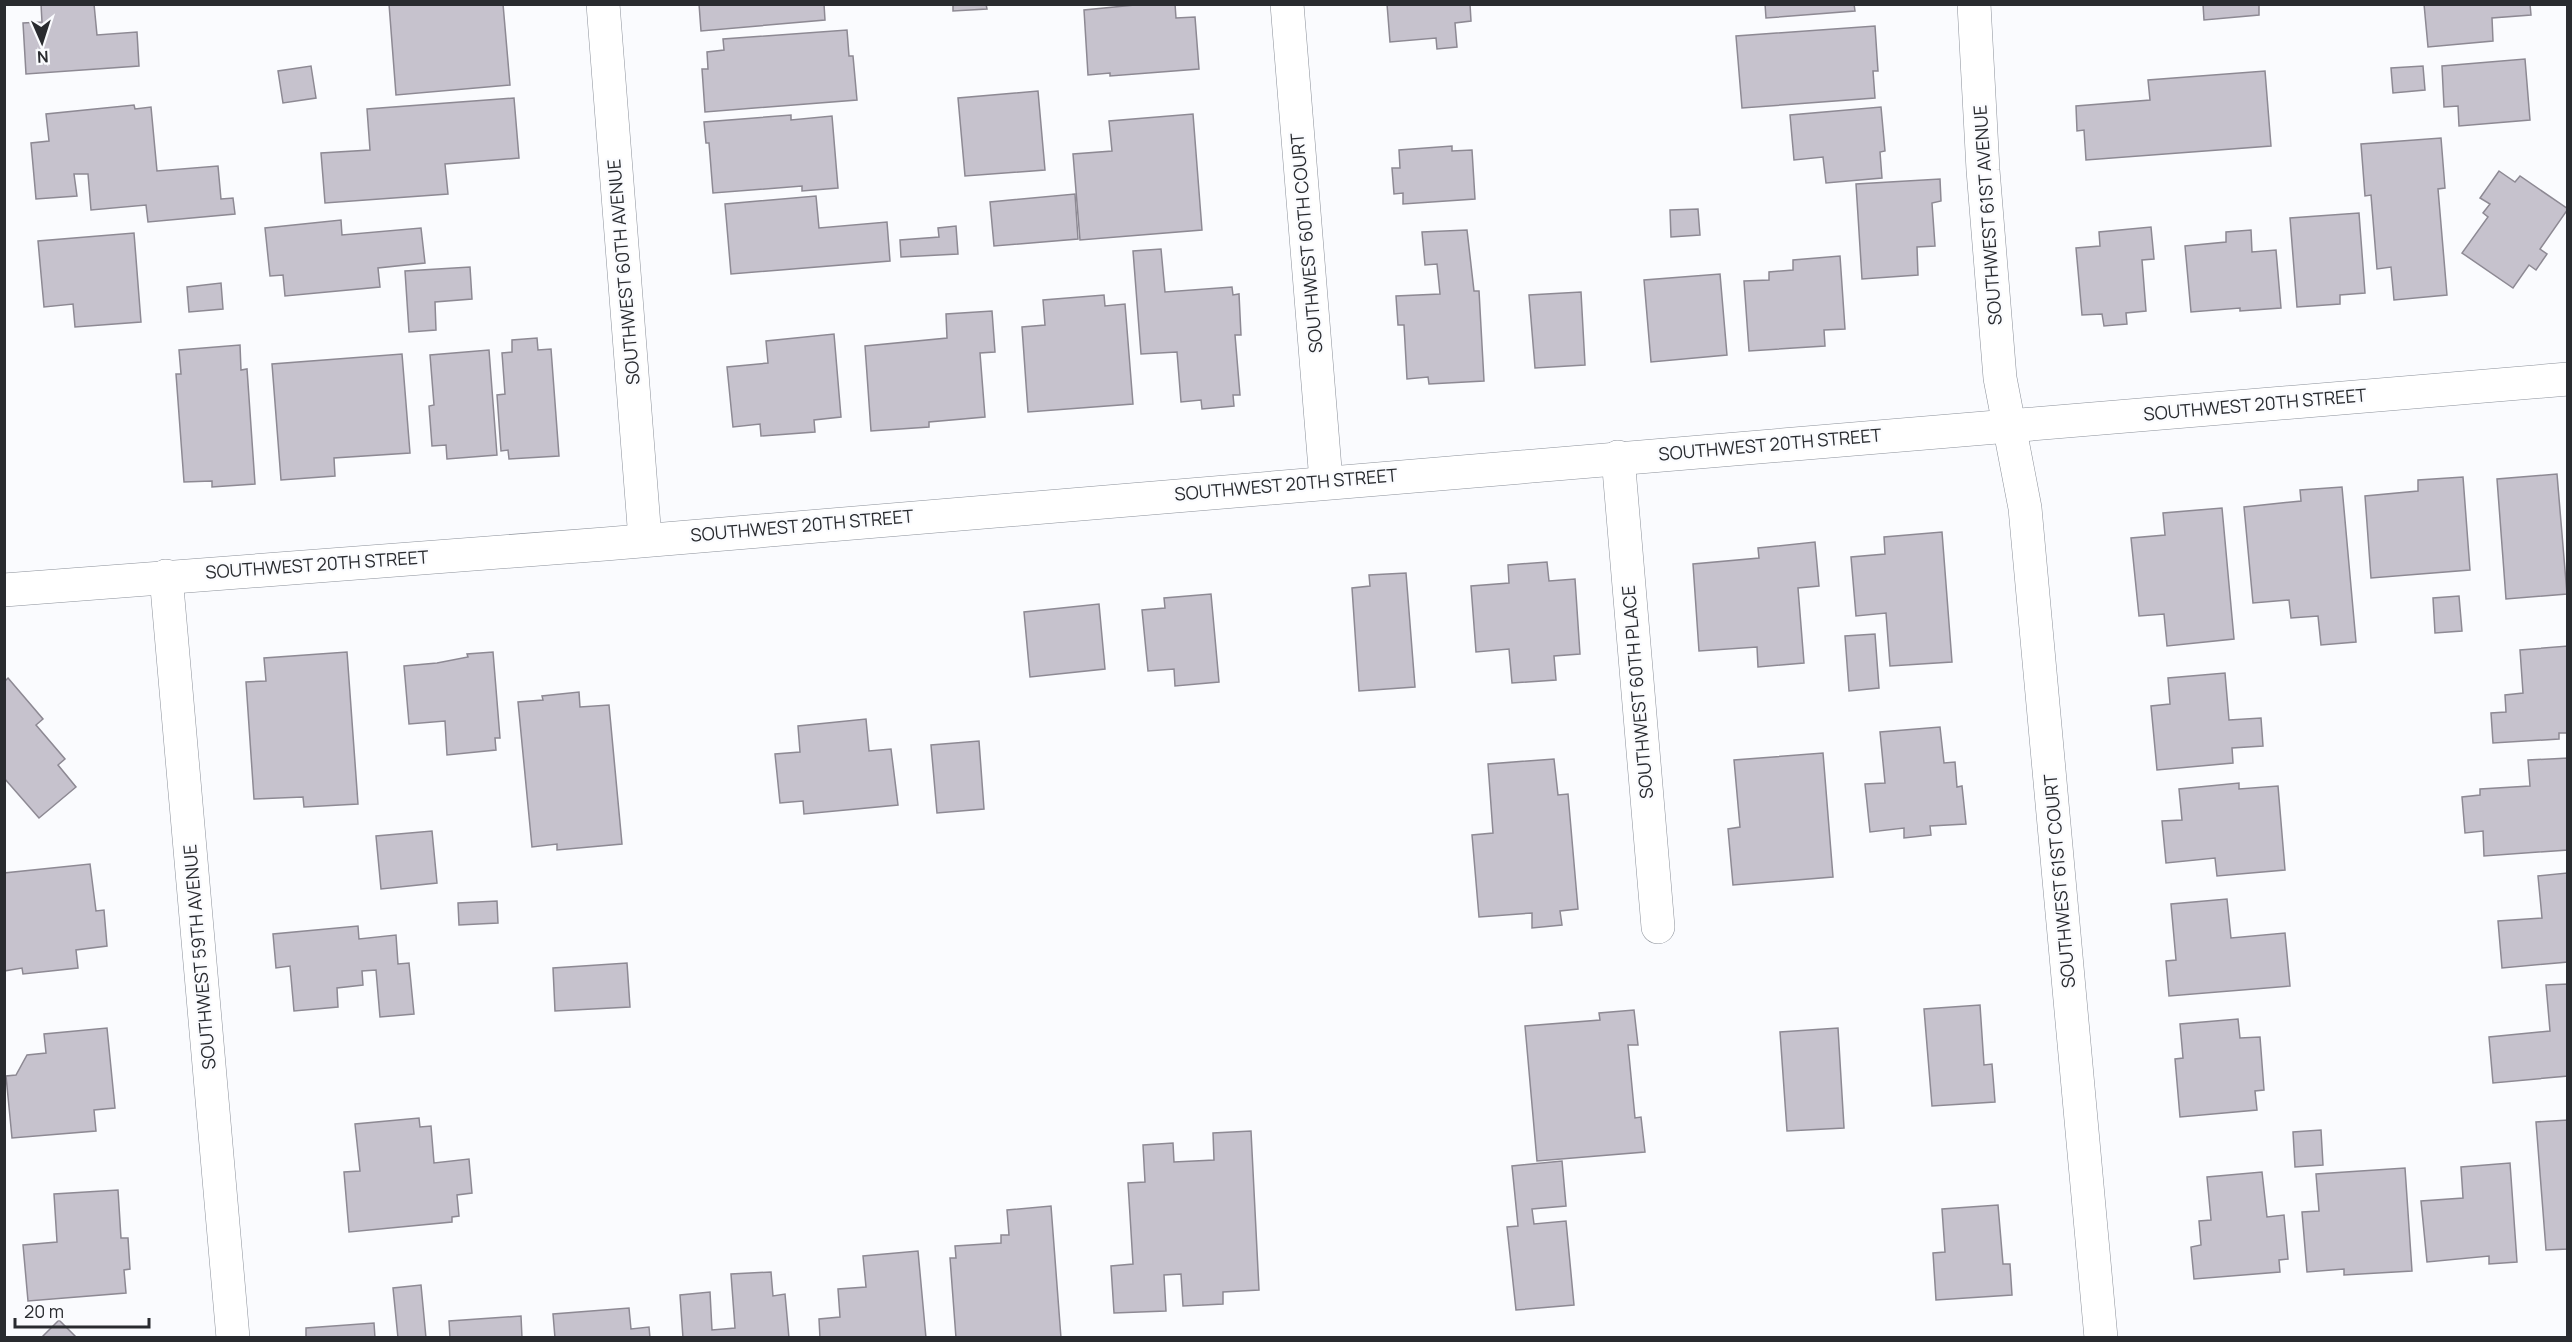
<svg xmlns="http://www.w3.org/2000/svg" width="2572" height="1342" font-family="Manrope,sans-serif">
  <rect width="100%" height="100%" fill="#fafbfe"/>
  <g fill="#c6c2cd" stroke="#8d8993" stroke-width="1.5">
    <path d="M41 4H94L97 35 137 32 139 66 26 74 23 23 42 22Z"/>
    <path d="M389 4H503L510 85 396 95Z"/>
    <path d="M699 4H824L825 20 701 31Z"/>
    <path d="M953 4H986L987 9 953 11Z"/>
    <path d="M1145 4H1175L1176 18 1195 17 1199 69 1110 76V73L1088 75 1084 10Z"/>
    <path d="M1387 4H1470L1471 21 1455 23 1457 47 1437 49 1436 38 1390 42Z"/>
    <path d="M1765 4H1854L1855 11 1766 18Z"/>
    <path d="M2203 4H2259V15L2204 20Z"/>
    <path d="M2424 4H2530L2531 15 2492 18 2493 41 2428 47Z"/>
    <path d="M1875 26 1878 71H1873L1875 98 1742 108 1736 36Z"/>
    <path d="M847 30 849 56H853L857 100 705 112 702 69H708L707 52 724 50 723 39Z"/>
    <path d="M2525 59 2530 120 2459 126 2458 106 2444 107 2442 66Z"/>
    <path d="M311 66 316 98 283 103 278 71Z"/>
    <path d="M2423 66 2425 90 2393 93 2391 68Z"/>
    <path d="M2265 71 2271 146 2086 160 2084 130 2077 131 2076 106 2150 100 2148 80Z"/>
    <path d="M1038 91 1045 170 965 176 958 98Z"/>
    <path d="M514 98 519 158 445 164 448 194 325 203 321 153 370 150 367 109Z"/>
    <path d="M134 105 135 109 151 107 157 171 218 166 221 199 233 198 235 214 148 222 146 205 91 210 88 174H74L77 196 36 199 31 143 49 141 46 114Z"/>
    <path d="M1881 107 1885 151 1880 152 1882 178 1826 183 1823 157 1794 160 1790 115Z"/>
    <path d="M1193 114 1202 230 1080 240 1073 154 1112 151 1109 121Z"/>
    <path d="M791 115V120L832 116 838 188 802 191V186L713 193 709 143H706L704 122Z"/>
    <path d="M2441 138 2445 188 2438 189 2447 295 2394 300 2391 267 2377 269 2371 195 2365 196 2361 144Z"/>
    <path d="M1452 146V151L1472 150 1475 199 1403 204V193L1394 194 1392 168H1400L1399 150Z"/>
    <path d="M2499 171 2515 182 2520 176 2568 209 2540 249 2547 254 2536 270 2529 265 2513 288 2462 253 2488 217 2483 213 2490 204 2480 198Z"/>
    <path d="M1940 179 1941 201 1932 203 1935 246 1917 247 1918 275 1862 279 1856 184Z"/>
    <path d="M1075 194 1078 239 994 246 990 202Z"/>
    <path d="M816 196 819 228 887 222 890 261 731 274 725 204Z"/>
    <path d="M1698 209 1700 235 1671 237 1670 210Z"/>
    <path d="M2359 213 2365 293 2340 295V304L2297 307 2290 218Z"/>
    <path d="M341 220 342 235 421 228 425 263 378 268 380 287 285 296 283 275 270 276 265 228Z"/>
    <path d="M956 226 958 254 901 257 900 240 939 237 938 228Z"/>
    <path d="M2151 227 2154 259 2142 260 2146 311 2126 313 2127 324 2115 325 2104 326 2102 314 2082 315 2076 248 2100 246 2099 232Z"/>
    <path d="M1467 230 1474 291H1479L1484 381 1429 384 1428 377 1407 379 1404 325H1398L1396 296 1440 294 1437 264 1425 265 1422 232Z"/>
    <path d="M2251 230 2252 252 2276 250 2281 308 2240 311V308L2191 312 2185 246 2226 242V232Z"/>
    <path d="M134 233 141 322 75 327 73 304 44 307 38 241Z"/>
    <path d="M1161 249 1165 292 1232 287 1233 295 1239 294 1241 335H1235L1240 395H1233L1234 406 1202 409 1201 400 1181 402 1177 352 1141 354 1133 251Z"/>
    <path d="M1840 256 1845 329 1824 330 1825 346 1749 351 1744 281 1769 280V272L1793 270V260Z"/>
    <path d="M470 267 472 299 435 302 436 330 409 332 405 271Z"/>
    <path d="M1720 274 1727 355 1651 362 1644 280Z"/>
    <path d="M221 283 223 309 189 312 187 287Z"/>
    <path d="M1581 292 1585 365 1535 368 1529 295Z"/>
    <path d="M1104 295 1105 306 1125 304 1133 404 1028 412 1022 327 1045 325 1043 300Z"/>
    <path d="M992 311 995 352 980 353 985 417 929 422V427L871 431 865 346 947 338 946 314Z"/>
    <path d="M834 334 841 417 814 420 815 432 761 436 760 424 733 427 727 367 768 363 766 341Z"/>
    <path d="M537 338 538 350 551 349 559 456 509 459 508 450 501 451 497 395 505 394 502 353 512 352V340Z"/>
    <path d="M240 345 241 370 247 369 255 484 212 487V481L184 482 176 374H181L179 350Z"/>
    <path d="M489 350 497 455 447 459 446 445 432 446 429 406 434 405 430 355Z"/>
    <path d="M402 354 410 453 334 458 335 476 281 480 272 364Z"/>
    <path d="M2557 474 2567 594 2506 599 2497 479Z"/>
    <path d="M2463 477 2470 570 2371 578 2365 496 2418 491V480Z"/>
    <path d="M2342 487 2356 642 2321 645 2318 616 2291 618 2289 600 2253 603 2244 507 2301 501 2300 490Z"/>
    <path d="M2222 508 2234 639 2167 646 2164 614 2139 616 2131 538 2165 535 2163 513Z"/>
    <path d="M1942 532 1952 662 1890 666 1886 613 1856 616 1851 557 1885 554 1884 537Z"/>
    <path d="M1815 542 1819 586 1798 588 1804 663 1758 667 1757 647 1699 651 1693 564 1759 558 1758 548Z"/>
    <path d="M1547 562 1549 581 1575 579 1580 654 1554 656 1556 680 1512 683 1509 649 1476 652 1471 586 1509 583 1508 565Z"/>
    <path d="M1406 573 1415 687 1359 691 1352 588 1370 586 1369 575Z"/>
    <path d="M1211 594 1219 682 1175 686 1174 669 1148 671 1142 610 1165 608 1164 598Z"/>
    <path d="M2459 596 2462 631 2435 633 2433 598Z"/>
    <path d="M1099 604 1105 669 1030 677 1024 612Z"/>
    <path d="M1875 634 1879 688 1849 691 1845 636Z"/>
    <path d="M2568 646V733H2559V739L2493 743 2491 713 2506 712 2505 695 2523 693 2520 650Z"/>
    <path d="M347 652 358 804 304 807 303 797 254 799 246 682 266 681 264 658Z"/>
    <path d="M493 652 500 738H495L496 750 447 755 445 721 409 724 404 666 437 663 468 657 467 654Z"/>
    <path d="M2225 673 2229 720 2261 718 2263 746 2232 748 2233 763 2157 770 2151 706 2170 704 2168 678Z"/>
    <path d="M8 678 43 719 36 725 65 759 58 765 76 787 39 818 4 778V682Z"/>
    <path d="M579 692 580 707 609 705 622 844 557 850V844L532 847 518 702 543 700 542 696Z"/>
    <path d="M866 719 869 751 891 749 898 805 804 814 803 801 780 803 775 754 800 752 798 726Z"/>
    <path d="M1940 727 1944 763 1955 762 1957 787 1962 786 1966 824 1930 826 1931 835 1904 838V828L1870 832 1865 784 1885 783 1880 732Z"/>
    <path d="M979 741 984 809 937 813 931 745Z"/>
    <path d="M1823 753 1833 877 1733 885 1728 829 1740 827 1734 760Z"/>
    <path d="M2568 758V850L2484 856 2483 831 2465 833 2462 797 2480 795V789L2530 786 2528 760Z"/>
    <path d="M1554 759 1558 795 1568 794 1578 909 1560 911 1562 925 1532 928V913L1479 917 1472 835 1493 833 1488 764Z"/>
    <path d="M2239 783V789L2278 786 2285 870 2217 876 2215 858 2166 863 2162 821 2182 820 2179 789Z"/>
    <path d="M432 831 437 883 381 889 376 836Z"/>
    <path d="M90 864 96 911 104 910 107 946 76 950 78 968 23 974 22 968 4 971V873Z"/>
    <path d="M2567 873 2568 962 2502 968 2498 921 2542 918 2538 876Z"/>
    <path d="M2227 899 2231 938 2285 933 2290 986 2169 996 2166 961 2176 960 2171 904Z"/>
    <path d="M497 901 498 923 459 925 458 903Z"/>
    <path d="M358 926 359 939 396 935 398 964 409 963 414 1014 380 1017 376 970 362 971 363 985 337 988 338 1007 294 1011 290 966 276 968 273 934Z"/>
    <path d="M627 963 630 1007 555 1011 553 968Z"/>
    <path d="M2568 984V1076L2493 1083 2489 1037 2550 1031 2546 985Z"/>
    <path d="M1980 1005 1984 1065 1992 1064 1995 1102 1932 1106 1924 1009Z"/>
    <path d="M1634 1010 1638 1045H1628L1635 1118 1641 1117 1645 1152 1537 1161 1525 1026 1600 1020 1599 1013Z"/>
    <path d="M2238 1019 2240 1038 2260 1037 2264 1090 2255 1091 2257 1110 2180 1117 2175 1059 2183 1058 2180 1024Z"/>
    <path d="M107 1028 115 1108 94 1110 96 1131 12 1138 6 1076 16 1075 27 1055 46 1053 44 1034Z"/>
    <path d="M1838 1028 1844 1128 1787 1131 1780 1032Z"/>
    <path d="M419 1118 420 1127 431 1126 434 1163 469 1159 472 1193 457 1195 459 1216 452 1217V1222L349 1232 344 1172 360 1171 355 1124Z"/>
    <path d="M2568 1120V1249L2546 1250 2536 1122Z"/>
    <path d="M2321 1130 2323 1165 2295 1167 2293 1132Z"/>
    <path d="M1251 1131 1259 1290 1223 1292V1304L1183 1306 1181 1274 1164 1275 1166 1311 1114 1313 1111 1266 1133 1264 1128 1183 1145 1182 1143 1145 1173 1143 1174 1162 1214 1160 1213 1133Z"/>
    <path d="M1562 1161 1566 1206 1532 1209 1534 1224 1566 1221 1574 1305 1516 1310 1507 1227 1518 1226 1512 1166Z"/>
    <path d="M2510 1163 2517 1262 2489 1264V1256L2427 1262 2421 1201 2463 1198 2461 1167Z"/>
    <path d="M2405 1168 2412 1271 2344 1275V1269L2307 1272 2302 1212 2319 1211 2316 1174Z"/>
    <path d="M2262 1172 2267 1217 2284 1215 2288 1259 2279 1260 2280 1272 2194 1279 2191 1247 2201 1245 2199 1221 2211 1220 2207 1177Z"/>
    <path d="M118 1190 121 1238H128L130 1269 124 1270 126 1293 28 1301 23 1245 57 1242 54 1194Z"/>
    <path d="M1998 1205 2003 1264H2010L2012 1295 1936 1300 1933 1253 1945 1252 1942 1209Z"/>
    <path d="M1051 1206 1061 1338H956L950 1258H956L955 1246 1001 1243V1235H1009L1007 1210Z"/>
    <path d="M918 1251 926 1338H820L819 1319 840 1317 838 1289 866 1287 863 1256Z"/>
    <path d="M771 1272 773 1296 785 1294 789 1338H683L680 1295 710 1292 712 1330 735 1328 731 1274Z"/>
    <path d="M421 1285 426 1338H398L393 1288Z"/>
    <path d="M629 1308 631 1329 649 1327 650 1338H555L553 1314Z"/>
    <path d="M521 1316 522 1338H450L449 1321Z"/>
    <path d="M59 1320 77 1338H41Z"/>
    <path d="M374 1323 375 1338H306V1328Z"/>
  </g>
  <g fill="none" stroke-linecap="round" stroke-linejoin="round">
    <defs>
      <g id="minor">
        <path d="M603 4 645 539"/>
        <path d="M1287 4 1326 481"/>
        <path d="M1974 4 1983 170 2000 378 2025 508 2101 1338"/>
        <path d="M1618 457 1658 927"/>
        <path d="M166 576 233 1338"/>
        <path d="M4 590 605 544 2568 379"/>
      </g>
    </defs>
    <use href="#minor" stroke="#8c919a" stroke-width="34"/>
    <use href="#minor" stroke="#fff" stroke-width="33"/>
  </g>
  <g text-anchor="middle" stroke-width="4.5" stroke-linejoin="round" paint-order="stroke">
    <g font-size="18" fill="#292b2f" stroke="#fafbfe">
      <text transform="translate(1988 215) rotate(-94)" y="6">SOUTHWEST 61ST AVENUE</text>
      <text transform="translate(1307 243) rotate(-95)" y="6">SOUTHWEST 60TH COURT</text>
      <text transform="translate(624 272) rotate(-95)" y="6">SOUTHWEST 60TH AVENUE</text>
      <text transform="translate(2255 405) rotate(-5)" y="6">SOUTHWEST 20TH STREET</text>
      <text transform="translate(1770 445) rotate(-5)" y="6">SOUTHWEST 20TH STREET</text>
      <text transform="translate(1286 485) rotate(-5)" y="6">SOUTHWEST 20TH STREET</text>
      <text transform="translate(802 526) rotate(-5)" y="6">SOUTHWEST 20TH STREET</text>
      <text transform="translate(317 565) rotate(-4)" y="6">SOUTHWEST 20TH STREET</text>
      <text transform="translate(1638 692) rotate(-95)" y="6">SOUTHWEST 60TH PLACE</text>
      <text transform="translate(2060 881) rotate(-95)" y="6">SOUTHWEST 61ST COURT</text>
      <text transform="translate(200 957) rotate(-95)" y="6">SOUTHWEST 59TH AVENUE</text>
    </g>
  </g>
  <rect width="2572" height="1342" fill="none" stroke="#292b2f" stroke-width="12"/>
  <g transform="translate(42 42) rotate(177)" stroke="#fafbfe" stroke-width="4.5" paint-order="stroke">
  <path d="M0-4.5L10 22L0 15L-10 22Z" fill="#292b2f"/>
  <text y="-9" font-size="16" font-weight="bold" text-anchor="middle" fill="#292b2f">N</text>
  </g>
  <path d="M15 1318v9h134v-9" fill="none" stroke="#292b2f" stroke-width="3"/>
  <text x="24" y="1318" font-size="18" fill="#292b2f" stroke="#fafbfe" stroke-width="4.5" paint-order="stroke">20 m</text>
</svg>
